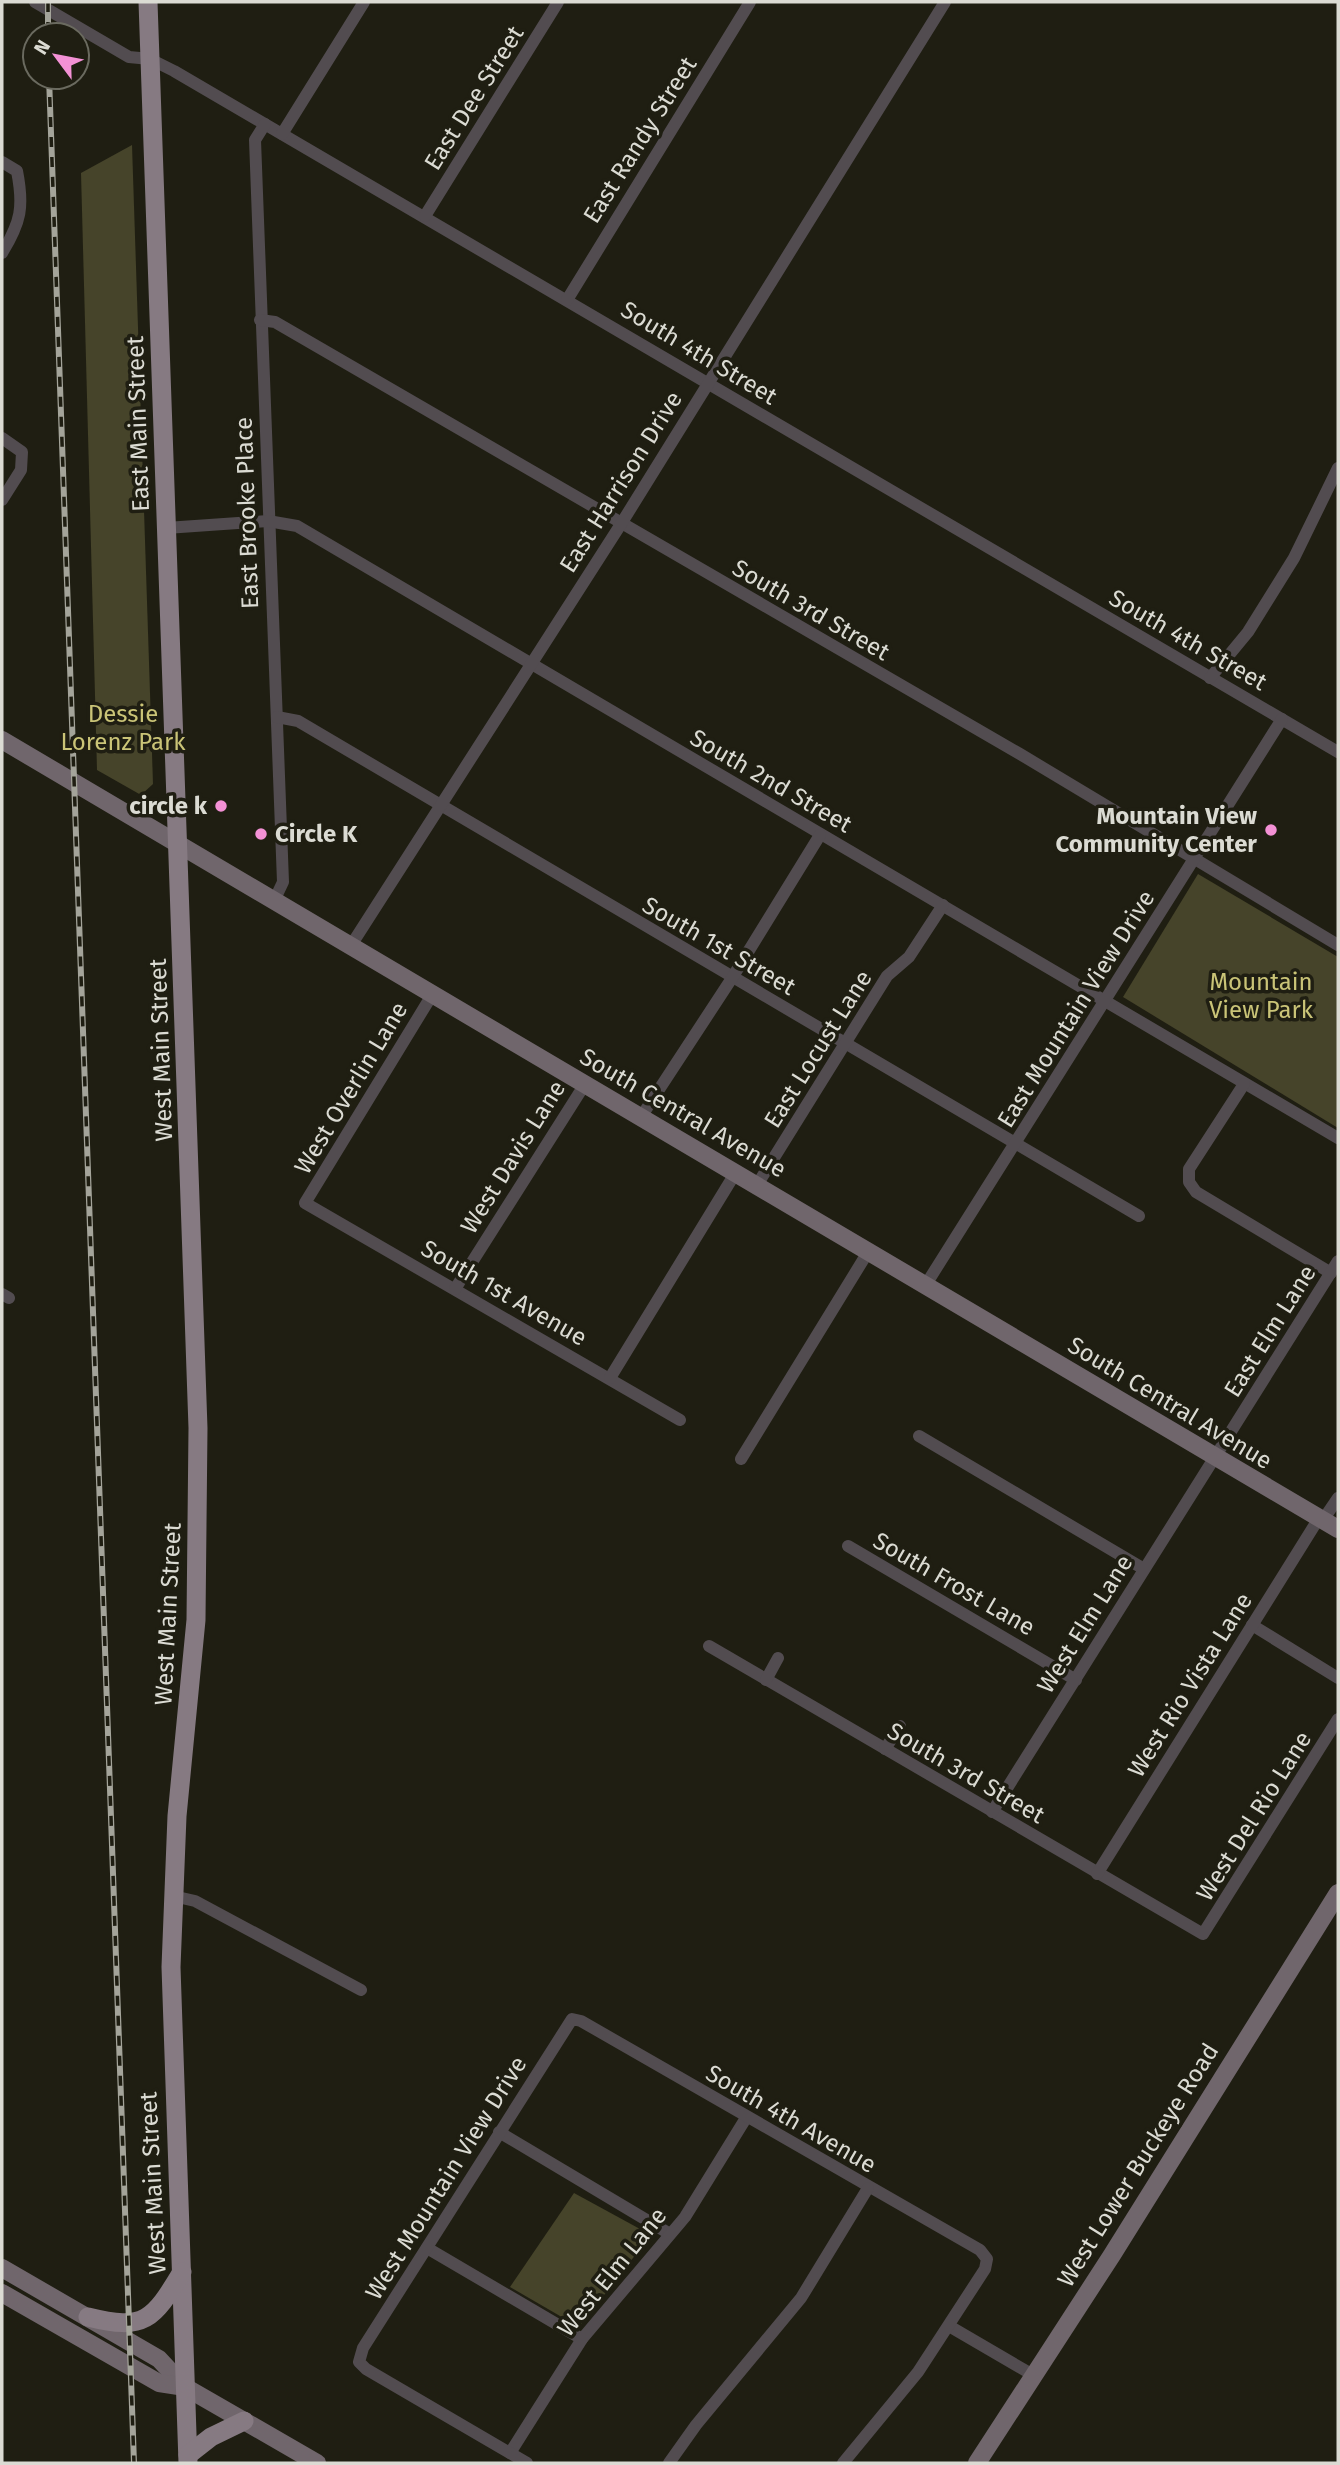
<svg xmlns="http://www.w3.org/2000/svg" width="1340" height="2465" font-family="'Fira Sans',sans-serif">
  <rect width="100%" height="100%" fill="#1f1e12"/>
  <g fill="#46442a">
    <path d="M132 145 153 784 141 795 97 770 81 173Z"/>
    <path d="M1198 874 1338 957V1128L1123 997Z"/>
    <path d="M574 2193 651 2235 579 2327 510 2287Z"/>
  </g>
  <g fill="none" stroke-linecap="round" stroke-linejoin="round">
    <g stroke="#524c50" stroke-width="12">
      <path d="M35 2 129 57 150 59 174 71 1338 752"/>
      <path d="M265 124 255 140 283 882 274 901"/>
      <path d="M282 134 364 2"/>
      <path d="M2 162 17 171C24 207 21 222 2 253"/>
      <path d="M425 216 558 2"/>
      <path d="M567 300 750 2"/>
      <path d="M260 320 275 322 1020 754 1338 945"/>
      <path d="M2 438 22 452 21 470 2 500"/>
      <path d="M166 528 268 521 297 526 1338 1138"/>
      <path d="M1210 678 1248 632 1294 558 1338 468"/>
      <path d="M277 717 298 721 1139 1216"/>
      <path d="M350 947 621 524 945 2"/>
      <path d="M432 995 305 1203 680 1420"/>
      <path d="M1244 1084 1189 1169V1182L1196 1192 1331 1273"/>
      <path d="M641 1117 732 978 820 835"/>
      <path d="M757 1185 887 976 909 957 943 905"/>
      <path d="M925 1286 1282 719"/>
      <path d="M455 1289 585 1084"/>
      <path d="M2 1294 9 1298"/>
      <path d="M610 1378 736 1172"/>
      <path d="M919 1436 1144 1569"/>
      <path d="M741 1459 868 1252"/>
      <path d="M1323 1520 1338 1498"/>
      <path d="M848 1546 1076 1680"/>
      <path d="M1252 1625 1338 1678"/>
      <path d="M709 1646 1203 1934 1338 1719"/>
      <path d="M766 1680 778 1658"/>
      <path d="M885 1749 900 1726"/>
      <path d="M992 1812 1338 1261"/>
      <path d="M1097 1874 1319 1518"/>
      <path d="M173 1896 195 1901 361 1990"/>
      <path d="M499 2132 670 2234"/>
      <path d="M427 2248 582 2339"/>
      <path d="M949 2326 1033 2375"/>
      <path d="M510 2453 582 2339 685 2217 746 2118"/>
      <path d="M527 2463 366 2369 359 2362 363 2348 572 2019 581 2021 980 2250 987 2259 985 2269 918 2372 843 2463"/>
      <path d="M669 2463 696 2425 801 2298 868 2188"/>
    </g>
    <g stroke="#70666c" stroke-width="18">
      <path d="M2 740 1338 1529"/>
      <path d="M2 2268 159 2359 185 2387 317 2463"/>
      <path d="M2 2293 159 2383 185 2387"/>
      <path d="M977 2463 1112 2255 1338 1893"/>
    </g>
    <g stroke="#867a82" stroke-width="19">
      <path d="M148 2 198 1428 196 1620 177 1816 171 1967 188 2463"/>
      <path d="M88 2317C145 2331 153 2320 182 2272"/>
      <path d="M188 2455 211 2437 244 2421"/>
    </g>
    <defs>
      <g id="rail">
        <path d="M48 2V35"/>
        <path d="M49 77 134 2463"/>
      </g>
    </defs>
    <use href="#rail" stroke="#a4a49a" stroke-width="6"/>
    <use href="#rail" stroke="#1f1e12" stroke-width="3.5" stroke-dasharray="10" stroke-linecap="butt"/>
  </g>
  <g fill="#f391d5" stroke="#1f1e12" stroke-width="2.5">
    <circle cx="221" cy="806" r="7"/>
    <circle cx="1271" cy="830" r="7"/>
    <circle cx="261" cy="834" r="7"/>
  </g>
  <g text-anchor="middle" stroke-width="7" stroke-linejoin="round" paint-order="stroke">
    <g font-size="24" fill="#dbdbd3" stroke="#1f1e12">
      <text transform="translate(474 98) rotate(-58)" y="8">East Dee Street</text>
      <text transform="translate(640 140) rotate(-58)" y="8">East Randy Street</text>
      <text transform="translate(699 353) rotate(31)" y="8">South 4th Street</text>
      <text transform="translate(138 424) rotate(-92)" y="8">East Main Street</text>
      <text transform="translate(621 482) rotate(-58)" y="8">East Harrison Drive</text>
      <text transform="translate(247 513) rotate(-92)" y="8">East Brooke Place</text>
      <text transform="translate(811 610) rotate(30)" y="8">South 3rd Street</text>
      <text transform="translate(1188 640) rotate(30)" y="8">South 4th Street</text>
      <text transform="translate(771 781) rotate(30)" y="8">South 2nd Street</text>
      <text transform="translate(719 946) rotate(30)" y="8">South 1st Street</text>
      <text transform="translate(1076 1009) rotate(-58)" y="8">East Mountain View Drive</text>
      <text transform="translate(818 1049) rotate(-58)" y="8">East Locust Lane</text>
      <text transform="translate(161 1050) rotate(-92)" y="8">West Main Street</text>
      <text transform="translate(351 1088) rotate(-59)" y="8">West Overlin Lane</text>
      <text transform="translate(683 1113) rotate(30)" y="8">South Central Avenue</text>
      <text transform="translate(513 1157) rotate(-58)" y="8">West Davis Lane</text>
      <text transform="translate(504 1293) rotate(30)" y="8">South 1st Avenue</text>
      <text transform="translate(1270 1331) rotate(-58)" y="8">East Elm Lane</text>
      <text transform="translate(1170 1403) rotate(31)" y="8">South Central Avenue</text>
      <text transform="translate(954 1584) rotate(30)" y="8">South Frost Lane</text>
      <text transform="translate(168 1614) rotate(-87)" y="8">West Main Street</text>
      <text transform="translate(1085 1624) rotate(-58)" y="8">West Elm Lane</text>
      <text transform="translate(1190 1685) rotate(-58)" y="8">West Rio Vista Lane</text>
      <text transform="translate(966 1773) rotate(30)" y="8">South 3rd Street</text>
      <text transform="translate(1254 1816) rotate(-58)" y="8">West Del Rio Lane</text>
      <text transform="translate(791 2119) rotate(30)" y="8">South 4th Avenue</text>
      <text transform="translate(1138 2165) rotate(-58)" y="8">West Lower Buckeye Road</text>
      <text transform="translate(446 2178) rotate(-58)" y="8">West Mountain View Drive</text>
      <text transform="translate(153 2183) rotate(-93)" y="8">West Main Street</text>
      <text transform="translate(612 2272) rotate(-51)" y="8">West Elm Lane</text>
    </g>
    <g font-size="24" fill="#cac477" stroke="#1f1e12">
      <text x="123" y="722">Dessie<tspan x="123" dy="28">Lorenz Park</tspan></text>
      <text x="1261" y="990">Mountain<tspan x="1261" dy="28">View Park</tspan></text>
    </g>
    <g font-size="24" font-weight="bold" fill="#dbdbd3" stroke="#1f1e12" text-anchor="end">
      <text x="207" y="814">circle k</text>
      <text x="1257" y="824">Mountain View<tspan x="1257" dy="28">Community Center</tspan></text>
      <text x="275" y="842" text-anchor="start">Circle K</text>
    </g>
  </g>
  <rect width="1340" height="2465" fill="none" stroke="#dbdbd3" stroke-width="7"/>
  <g transform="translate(56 56) rotate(302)"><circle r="33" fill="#1f1e12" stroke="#6a6a5f" stroke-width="2"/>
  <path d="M0-5L12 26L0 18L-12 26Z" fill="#f391d5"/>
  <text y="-10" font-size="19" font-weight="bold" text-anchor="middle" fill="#dbdbd3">N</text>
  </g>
</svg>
